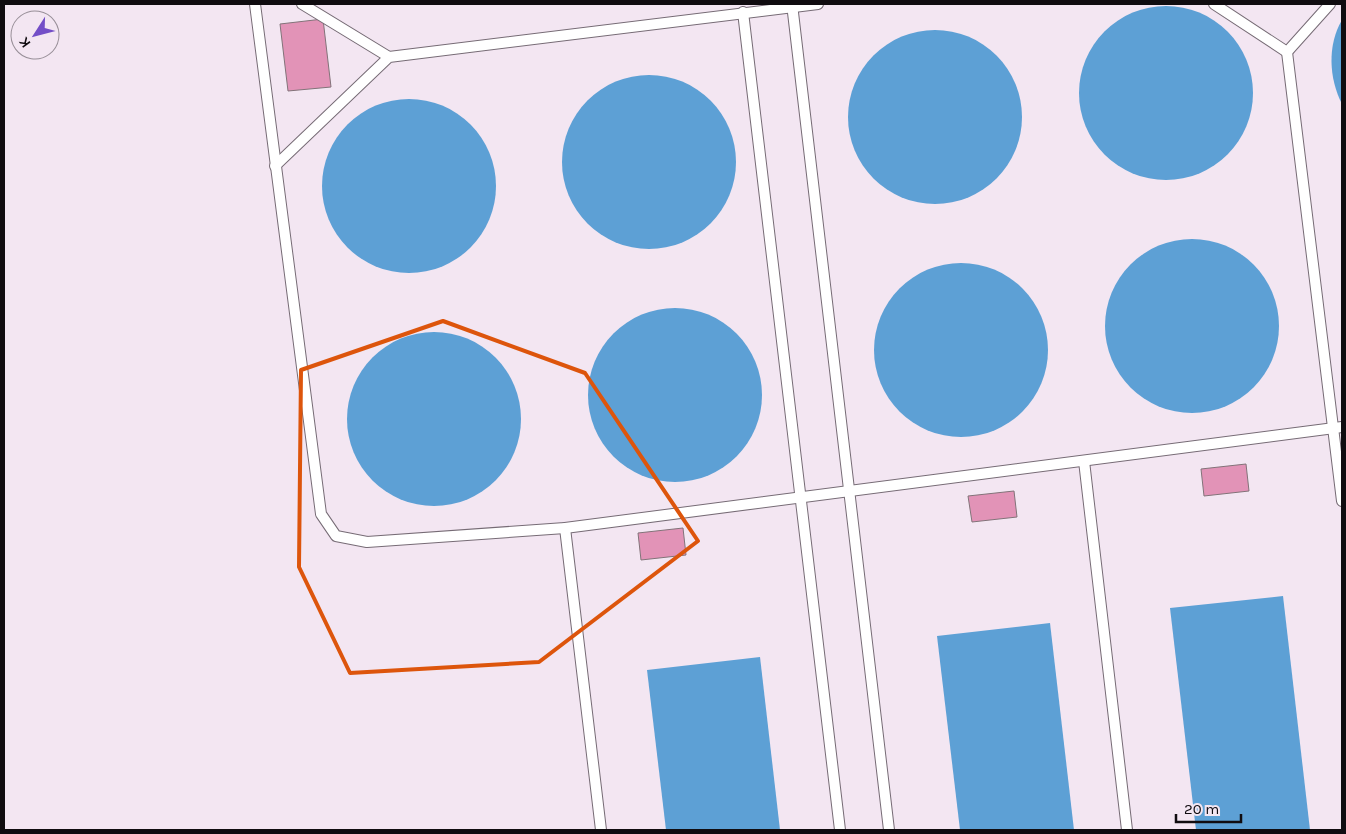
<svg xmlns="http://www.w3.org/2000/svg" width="1346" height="834" font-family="Karla,sans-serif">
  <rect width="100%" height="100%" fill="#f3e6f2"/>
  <g fill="#5da0d5">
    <circle cx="1166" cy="93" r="87"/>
    <path d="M1342 20V104C1329 79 1327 45 1342 20Z"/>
    <circle cx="935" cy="117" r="87"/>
    <circle cx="649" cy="162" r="87"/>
    <circle cx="409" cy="186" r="87"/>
    <circle cx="1192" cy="326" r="87"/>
    <circle cx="961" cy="350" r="87"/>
    <circle cx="675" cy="395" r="87"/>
    <circle cx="434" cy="419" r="87"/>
    <path d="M1283 596 1310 830H1196L1170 608Z"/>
    <path d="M1050 623 1074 830H960L937 636Z"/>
    <path d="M760 657 780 830H666L647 670Z"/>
  </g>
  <g fill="#e293b7" stroke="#827379">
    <path d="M323 19 331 87 288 91 280 24Z"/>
    <path d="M1246 464 1249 491 1204 496 1201 469Z"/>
    <path d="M1014 491 1017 517 972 522 968 496Z"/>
    <path d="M683 528 686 555 641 560 638 533Z"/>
  </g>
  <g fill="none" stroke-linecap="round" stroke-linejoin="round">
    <defs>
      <g id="service">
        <path d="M255 4 321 514 336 536 367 542 565 528 1342 427"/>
        <path d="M302 4 389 57"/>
        <path d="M792 4 889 830"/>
        <path d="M1214 4 1287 52 1330 4"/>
        <path d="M743 12 840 830"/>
        <path d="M1287 52 1342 501"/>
        <path d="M275 166 389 57 818 4"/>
        <path d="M1084 461 1127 830"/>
        <path d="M565 528 601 830"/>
      </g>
    </defs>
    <use href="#service" stroke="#766b75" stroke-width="12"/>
    <use href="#service" stroke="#fff" stroke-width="10"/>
  </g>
  <path fill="none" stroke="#dd550c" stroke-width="4" stroke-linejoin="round" d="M443 321 585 373 698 541 539 662 350 673 299 567 301 370Z"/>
  <rect width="1346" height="834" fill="none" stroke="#100c10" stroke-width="10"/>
  <g transform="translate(35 35) rotate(234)"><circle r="24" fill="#f3e6f2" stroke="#988f98"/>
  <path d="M0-4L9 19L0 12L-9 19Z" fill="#734ec7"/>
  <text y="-8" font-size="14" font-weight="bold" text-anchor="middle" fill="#100c10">K</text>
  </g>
  <path d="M1176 814v8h65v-8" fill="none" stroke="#100c10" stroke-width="2.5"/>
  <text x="1184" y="814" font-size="15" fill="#100c10" stroke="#f3e6f2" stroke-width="4" paint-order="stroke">20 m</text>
</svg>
